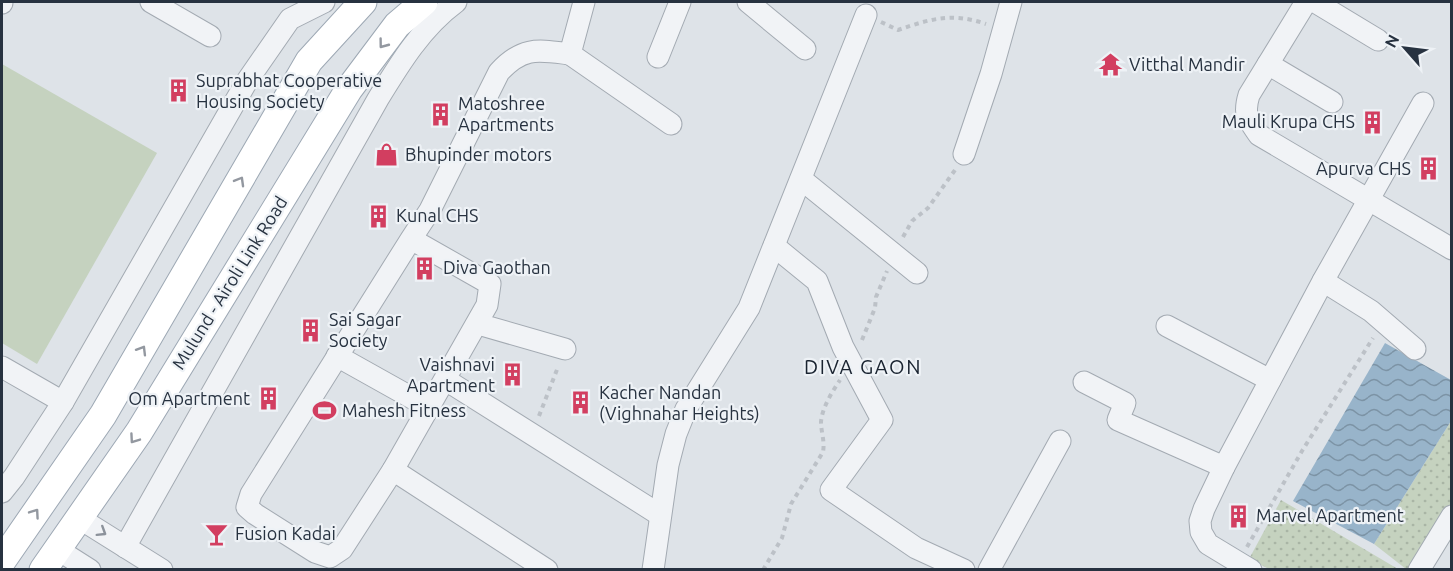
<svg xmlns="http://www.w3.org/2000/svg" width="1453" height="571" font-family="Ubuntu,sans-serif">
  <defs>
    <pattern id="park-dots" width="8" height="8" patternUnits="userSpaceOnUse" patternTransform="scale(1.5)"><rect width="8" height="8" fill="#c5d2bf"/><path d="M2 2h.1M6 6h.1" fill="none" stroke="#a9b5a5" stroke-width="1.8" stroke-linecap="round"/></pattern>
    <pattern id="water-waves" width="16" height="10" patternUnits="userSpaceOnUse" patternTransform="scale(1.5)"><rect width="16" height="10" fill="#98b4ca"/><path d="M0 5q4-4 8 0t8 0" fill="none" stroke="#7c93a5"/></pattern>
  </defs>
  <rect width="100%" height="100%" fill="#dee3e8"/>
  <path fill="#c5d2bf" d="M2 64 157 153 37 364 2 343Z"/>
  <g fill="url(#park-dots)">
    <path d="M1451 421V512L1417 569H1406L1374 544Z"/>
    <path d="M1281 500 1398 569H1269L1249 559Z"/>
  </g>
  <path fill="url(#water-waves)" d="M1385 343 1451 380V421L1374 544 1293 501Z"/>
  <g fill="none" stroke-linecap="round" stroke-linejoin="round">
    <defs>
      <g id="minor">
        <path d="M151 2 210 36"/>
        <path d="M748 2 805 49"/>
        <path d="M1306 2 1249 95C1243 115 1248 119 1259 135L1452 249"/>
        <path d="M1315 2 1378 40"/>
        <path d="M2 3V2"/>
        <path d="M570 54 671 124"/>
        <path d="M658 57 680 2"/>
        <path d="M1268 64 1332 102"/>
        <path d="M964 154 991 74 1011 2"/>
        <path d="M801 179 917 273"/>
        <path d="M411 239 490 284 487 305 393 470 342 549 330 557 315 552 255 514 247 507 251 494 411 239 430 210 499 72C523 46 538 50 570 54L584 2"/>
        <path d="M774 246 817 281 843 347 882 420 831 490 916 548 964 570"/>
        <path d="M1323 281 1371 311 1415 349"/>
        <path d="M478 324 565 349"/>
        <path d="M1167 326 1270 380"/>
        <path d="M337 356 430 408"/>
        <path d="M2 367 63 402"/>
        <path d="M446 380 660 515"/>
        <path d="M1084 382 1125 403 1118 420 1224 467"/>
        <path d="M393 470 547 570"/>
        <path d="M2 492 14 477 63 402 247 81 290 19 324 2"/>
        <path d="M79 518 162 570"/>
        <path d="M125 547 378 99C400 63 422 27 456 2"/>
        <path d="M57 549 90 570"/>
        <path d="M653 570 668 465 676 434 686 409 749 308 866 15"/>
        <path d="M989 570 1060 441"/>
        <path d="M1251 570 1208 544 1201 532 1200 521 1204 509 1224 467 1323 281 1423 103"/>
        <path d="M1419 570 1452 516"/>
      </g>
      <g id="major">
        <path d="M2 561 103 415 309 61 363 2"/>
        <path d="M43 570 139 432 349 89 397 25 424 2"/>
      </g>
    </defs>
    <use href="#minor" stroke="#a3aab2" stroke-width="23"/>
    <use href="#major" stroke="#9da8b4" stroke-width="29"/>
    <g stroke="#bcc1c7" stroke-width="4" stroke-dasharray="4.5 4.5" stroke-linecap="butt">
      <path d="M881 22 898 30C930 19 952 12 986 24"/>
      <path d="M903 237 912 221 928 208 955 170"/>
      <path d="M862 340 875 308 876 297 887 271"/>
      <path d="M539 416 558 367"/>
      <path d="M1247 547 1302 451 1373 338"/>
      <path d="M763 570 782 538 791 504 823 452C825 441 821 432 821 422 822 408 832 392 840 380"/>
    </g>
    <use href="#minor" stroke="#f1f3f6" stroke-width="21"/>
    <use href="#major" stroke="#fff" stroke-width="27"/>
  </g>
  <defs><path id="oneway-chevron" d="M-2-3.5L2.5 0L-2 3.5" fill="none" stroke-width="1.6" stroke-linecap="round" stroke-linejoin="round" transform="scale(1.5)"/></defs>
  <g stroke="#9398a0">
    <use href="#oneway-chevron" transform="translate(383 44) rotate(127)"/>
    <use href="#oneway-chevron" transform="translate(240 181) rotate(-60)"/>
    <use href="#oneway-chevron" transform="translate(142 350) rotate(-59)"/>
    <use href="#oneway-chevron" transform="translate(134 439) rotate(125)"/>
    <use href="#oneway-chevron" transform="translate(35 513) rotate(-55)"/>
  </g>
  <use stroke="#8c929b" href="#oneway-chevron" transform="translate(102 532) rotate(32)"/>
  <defs>
    <symbol id="temple-bare" viewBox="-9 -9 18 18"><path d="M0-6L5-2H3V0L6.5 2.5H4V6H1.5V3h-3V6H-4V2.5H-6.5L-3 0V-2H-5Z" fill="#d23e60" stroke="#eef2f6" stroke-width="2.5" paint-order="stroke"/></symbol>
    <symbol id="building-bare" viewBox="-9 -9 18 18"><path d="M-4-6H4V6H1V3H-1V6H-4ZM-2.5-4.3h1.7v1.8h-1.7ZM.8-4.3h1.7v1.8H.8ZM-2.5-1h1.7V.8h-1.7ZM.8-1h1.7V.8H.8Z" fill="#d23e60" stroke="#eef2f6" stroke-width="2.5" paint-order="stroke"/></symbol>
    <symbol id="shop-bare" viewBox="-9 -9 18 18"><path d="M-5-2.5h2.3a2.7 3.5 0 0 1 5.4 0H5L5.5 6h-11ZM-1.5-2.5h3a1.5 2.3 0 0 0-3 0Z" fill="#d23e60" stroke="#eef2f6" stroke-width="2.5" paint-order="stroke"/></symbol>
    <symbol id="stadium-bare" viewBox="-9 -9 18 18"><path d="M0-5a6.5 5 0 1 0 0 10a6.5 5 0 1 0 0-10ZM-3.5-1.8h7v3.6h-7Z" fill="#d23e60" stroke="#eef2f6" stroke-width="2.5" paint-order="stroke"/></symbol>
    <symbol id="bar-bare" viewBox="-9 -9 18 18"><path d="M-6-5H6L.8 .8V4.5H3.5V6h-7V4.5H-.8V.8Z" fill="#d23e60" stroke="#eef2f6" stroke-width="2.5" paint-order="stroke"/></symbol>
  </defs>
  <g fill-rule="evenodd">
    <use href="#temple-bare" x="1094" y="48" width="33" height="33"/>
    <use href="#building-bare" x="162" y="74" width="33" height="33"/>
    <use href="#building-bare" x="424" y="98" width="33" height="33"/>
    <use href="#building-bare" x="1356" y="106" width="33" height="33"/>
    <use href="#shop-bare" x="370" y="138" width="33" height="33"/>
    <use href="#building-bare" x="1412" y="152" width="33" height="33"/>
    <use href="#building-bare" x="362" y="200" width="33" height="33"/>
    <use href="#building-bare" x="408" y="252" width="33" height="33"/>
    <use href="#building-bare" x="294" y="314" width="33" height="33"/>
    <use href="#building-bare" x="496" y="358" width="33" height="33"/>
    <use href="#building-bare" x="252" y="382" width="33" height="33"/>
    <use href="#building-bare" x="564" y="386" width="33" height="33"/>
    <use href="#stadium-bare" x="308" y="394" width="33" height="33"/>
    <use href="#building-bare" x="1222" y="500" width="33" height="33"/>
    <use href="#bar-bare" x="200" y="518" width="33" height="33"/>
  </g>
  <g text-anchor="middle" stroke-width="4.5" stroke-linejoin="round" paint-order="stroke">
    <g font-size="18" fill="#273240" stroke="#eef2f6" text-anchor="start">
      <text x="1129" y="71">Vitthal Mandir</text>
      <text x="196" y="87">Suprabhat Cooperative<tspan x="196" dy="21">Housing Society</tspan></text>
      <text x="458" y="110">Matoshree<tspan x="458" dy="21">Apartments</tspan></text>
      <text x="1355" y="128" text-anchor="end">Mauli Krupa CHS</text>
      <text x="405" y="161">Bhupinder motors</text>
      <text x="1411" y="175" text-anchor="end">Apurva CHS</text>
      <text x="396" y="222">Kunal CHS</text>
      <text x="443" y="274">Diva Gaothan</text>
      <text x="329" y="326">Sai Sagar<tspan x="329" dy="21">Society</tspan></text>
      <text x="495" y="371" text-anchor="end">Vaishnavi<tspan x="495" dy="21">Apartment</tspan></text>
      <text x="599" y="399">Kacher Nandan<tspan x="599" dy="21">(Vighnahar Heights)</tspan></text>
      <text x="250" y="405" text-anchor="end">Om Apartment</text>
      <text x="342" y="417">Mahesh Fitness</text>
      <text x="1256" y="522">Marvel Apartment</text>
      <text x="235" y="540">Fusion Kadai</text>
    </g>
    <g font-size="18" fill="#273240" stroke="#eef2f6">
      <text transform="translate(230 283) rotate(-58)" y="6">Mulund - Airoli Link Road</text>
    </g>
    <g font-size="20" letter-spacing="1.5" fill="#192330" stroke="#eef2f6">
      <text x="863" y="374">DIVA GAON</text>
    </g>
  </g>
  <rect width="1453" height="571" fill="none" stroke="#273240" stroke-width="6"/>
  <g transform="translate(1405 48) rotate(298)" stroke="#eef2f6" stroke-width="4.5" paint-order="stroke">
  <path d="M0-4.5L10 22L0 15L-10 22Z" fill="#273240"/>
  <text y="-9" font-size="16" font-weight="bold" text-anchor="middle" fill="#273240">N</text>
  </g>
</svg>
